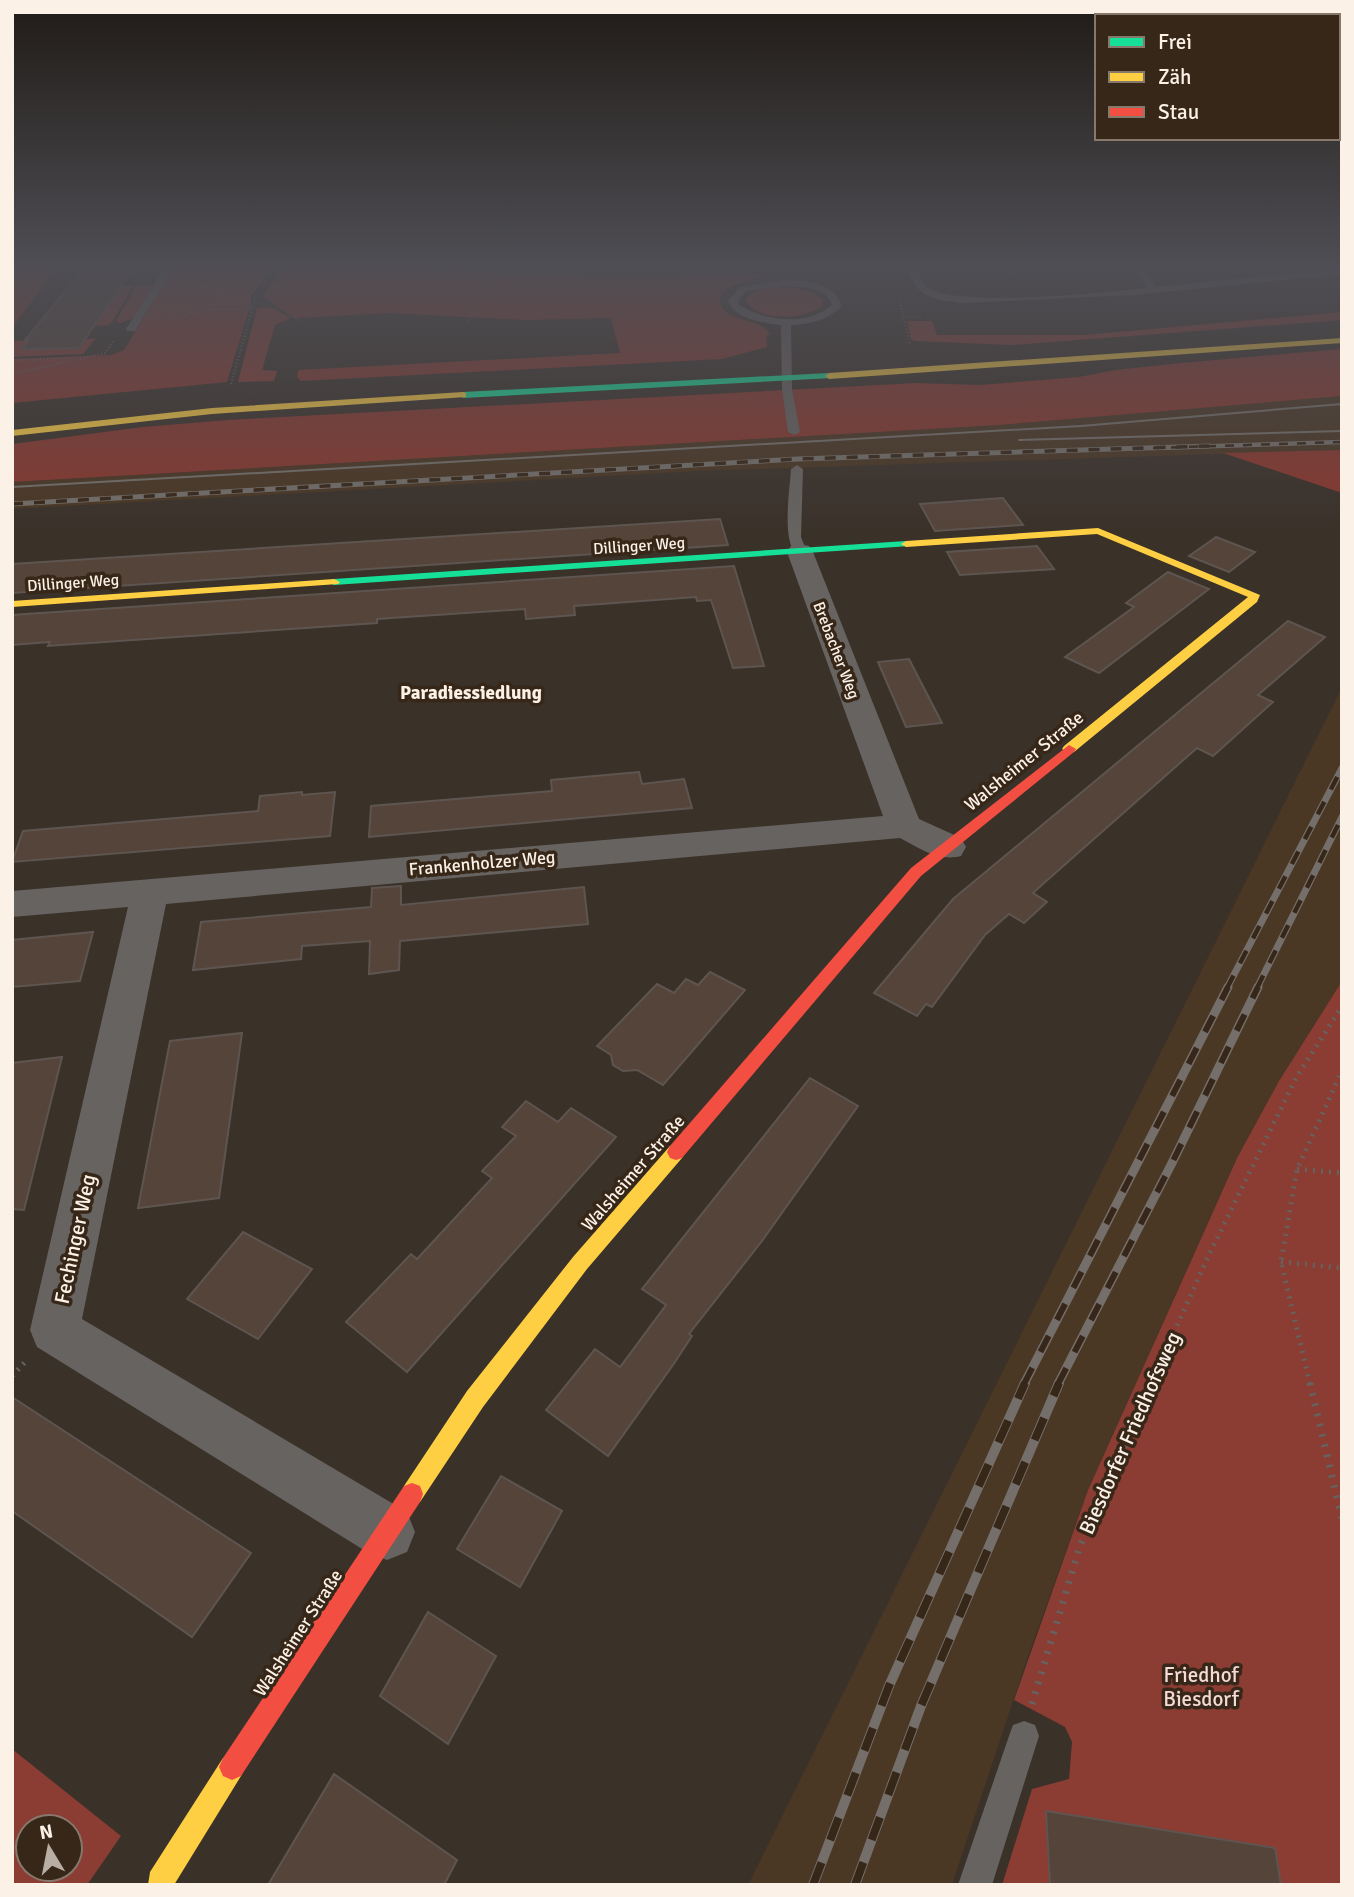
<svg xmlns="http://www.w3.org/2000/svg" width="1354" height="1897" font-family="Signika,sans-serif">
  <rect width="100%" height="100%" fill="#3a3129"/>
  <g fill="#4a3724">
    <path d="M433 266H680L675 278 487 274 484 271Z"/>
    <path d="M1342 396V450L700 471 12 509V482L999 425Z"/>
    <path d="M1342 687V981L1279 1081 1237 1158 1088 1490 1026 1662 952 1885H748Z"/>
  </g>
  <g fill="#8b3c33" fill-rule="evenodd">
    <path d="M175 266H273L251 296 250 306 208 307 140 324Z"/>
    <path d="M120 286H133L112 322 108 325 94 326Z"/>
    <path d="M136 286H153L134 318 120 323 116 321Z"/>
    <path d="M789 287 811 292 823 300 822 306C805 320 758 322 746 301 753 286 775 287 789 287Z"/>
    <path d="M271 307 291 318 275 325 262 370 277 371 274 381 238 382 257 308Z"/>
    <path d="M1342 312V320L1012 345 915 341 911 339 907 321H932L937 335H1084Z"/>
    <path d="M96 338 83 354 12 357V341L29 340 24 349Z"/>
    <path d="M1342 981V1885H1002L1032 1789 1069 1779 1072 1742 1065 1727 1014 1700 1088 1490 1195 1252 1237 1158 1279 1081Z"/>
    <path d="M12 1749 121 1836 87 1885H12ZM28 1827H70V1869H28Z"/>
  </g>
  <g fill="#88382e">
    <path d="M12 266H58L12 328Z"/>
    <path d="M284 266H433L432 270 484 271 488 274 675 278 679 275H766C750 283 725 281 719 301 727 325 759 316 770 334L766 336 767 347 722 359 301 381 297 377 298 370 620 353 611 318 526 320 389 313 295 318 263 296Z"/>
    <path d="M250 306 227 382 12 403V359L111 355 124 350 140 324 208 307Z"/>
    <path d="M1342 349V396L999 425 12 482V444L143 427 228 420 916 383 980 385 1079 377 1115 370 1181 363Z"/>
    <path d="M1342 450V493L1223 453Z"/>
  </g>
  <g fill="#55443a" stroke="#5e5550" stroke-width="2">
    <path d="M134 267 79 348 23 349 29 340H25L84 268Z"/>
    <path d="M1003 498 1023 525 935 531 920 504Z"/>
    <path d="M720 519 728 545 12 593V564Z"/>
    <path d="M1216 537 1255 552 1229 572 1189 556Z"/>
    <path d="M1037 546 1054 569 960 575 947 552Z"/>
    <path d="M734 566 764 666 733 668 711 600 697 601 696 597 574 606 575 615 526 619 525 609 377 619V623L48 646 50 642 12 645V615Z"/>
    <path d="M1168 572 1209 589 1099 673 1065 657 1134 607 1126 603Z"/>
    <path d="M1288 621 1325 637 1258 695 1273 702 1213 756 1197 748 1044 883 1033 893 1047 902 1024 923 1009 914 985 935 932 1007 926 1004 917 1016 874 993 953 899Z"/>
    <path d="M909 659 942 723 906 727 878 662Z"/>
    <path d="M639 772 642 784 684 779 692 808 369 837 371 806 552 791 551 780Z"/>
    <path d="M302 792V795L335 792 330 836 12 862 23 831 258 811 260 796Z"/>
    <path d="M401 886V905L584 887 588 924 400 941 399 970 369 974 370 941 302 946 301 959 193 970 201 922 371 907 372 888Z"/>
    <path d="M93 932 80 981 12 987V940Z"/>
    <path d="M710 972 745 990 663 1085 637 1070 623 1071 613 1065 611 1055 597 1046 657 984 674 993 686 979 698 985Z"/>
    <path d="M242 1033 219 1198 138 1208 170 1041Z"/>
    <path d="M62 1057 24 1210 12 1209V1063Z"/>
    <path d="M810 1078 858 1106 762 1241 689 1334 692 1336 673 1365 608 1456 546 1410 595 1349 620 1367 666 1305 642 1289Z"/>
    <path d="M526 1101 558 1122 571 1108 616 1137 407 1372 346 1322 411 1254 417 1259 492 1178 482 1171 516 1136 502 1127Z"/>
    <path d="M243 1232 312 1269 258 1339 187 1299Z"/>
    <path d="M12 1397 251 1553 192 1637 12 1511Z"/>
    <path d="M501 1476 562 1511 520 1587 457 1549Z"/>
    <path d="M428 1612 496 1656 448 1744 380 1696Z"/>
    <path d="M334 1774 457 1860 444 1885H268Z"/>
    <path d="M1046 1811 1275 1848 1281 1885H1050Z"/>
  </g>
  <g fill="none" stroke-linecap="round" stroke-linejoin="round">
    <g stroke="#66625f" stroke-width="2.5" stroke-dasharray="1 2.5" stroke-linecap="butt">
      <path d="M665 266H672"/>
      <path d="M1005 266 1013 276"/>
      <path d="M188 279 235 301 273 305 303 322"/>
      <path d="M899 298 910 344"/>
      <path d="M902 317H922"/>
      <path d="M167 319 208 310 253 308"/>
      <path d="M467 322 495 272"/>
      <path d="M12 360 70 358"/>
      <path d="M12 374 105 353 114 340"/>
      <path d="M231 384 256 296 278 266"/>
    </g>
    <g stroke="#66625f" stroke-width="5" stroke-dasharray="2 6" stroke-linecap="butt">
      <path d="M1297 1169 1342 1173"/>
      <path d="M1281 1262 1342 1268"/>
      <path d="M12 1376 26 1361"/>
      <path d="M1151 1384 1206 1261 1296 1078 1342 1006"/>
      <path d="M1310 1384 1281 1262 1297 1169 1342 1071"/>
    </g>
    <g stroke="#66625f" stroke-width="7" stroke-dasharray="2.5 8" stroke-linecap="butt">
      <path d="M1310 1383 1342 1519"/>
      <path d="M1032 1704 1080 1546 1152 1383"/>
    </g>
    <g fill="#676360" fill-rule="evenodd">
      <path d="M166 266H175L135 331H127L126 329Z"/>
      <path d="M908 266H917C919 272 919 281 925 286 951 309 1108 292 1147 288L1134 266H1142L1156 287 1342 268V274L1133 295 964 303C935 300 914 298 908 266Z"/>
      <path d="M785 280C807 281 834 282 842 306 828 320 811 324 791 325L792 389 800 432 794 435 788 432 782 389 781 325C764 323 734 319 728 301L740 287ZM785 286C802 287 826 286 832 305 806 327 767 321 739 305L738 301 746 291Z"/>
      <path d="M797 465 803 469 801 537 807 552 800 556C780 549 790 488 791 469Z"/>
      <path d="M1024 1721 1035 1725 1039 1736 992 1885H958L1009 1736 1013 1725Z"/>
    </g>
    <path fill="#676360" fill-rule="evenodd" d="M800 544 809 546 813 552 919 819 961 838 966 847 961 856C938 862 919 848 900 838L166 904 82 1319 407 1512 415 1532 407 1552 387 1560 367 1552 37 1347 30 1330 128 907 12 917V891L883 816 787 552 791 546Z"/>
    <g fill="#16e098" fill-rule="evenodd">
      <path d="M829 373 833 376 832 378 463 398 458 395 463 392Z"/>
      <path d="M906 541 910 542V546L334 585 328 582 334 579Z"/>
    </g>
    <g fill="#ffcf43" fill-rule="evenodd">
      <path d="M1342 338V343L829 379 825 376 829 373Z"/>
      <path d="M463 392 466 393V397L212 414 12 436V430L212 408Z"/>
      <path d="M1098 528 1260 595 1257 602 1074 752 1069 753 1062 749 1064 746 1248 597 1097 534 906 547 901 544 906 541Z"/>
      <path d="M334 579 340 582 338 584 12 607V601Z"/>
      <path d="M676 1144 682 1146 685 1152 682 1158 587 1269 483 1407 420 1502 412 1505 404 1502 401 1494 404 1486 467 1391 573 1257 670 1146Z"/>
      <path d="M232 1754 241 1758 245 1767 241 1776 174 1885H148L150 1872 223 1758Z"/>
    </g>
    <g fill="#f24e42" fill-rule="evenodd">
      <path d="M1069 745 1076 749 1074 752 921 876 682 1158 676 1160 670 1158 667 1152 670 1146 911 868Z"/>
      <path d="M412 1483 420 1486 423 1494 420 1502 241 1776 232 1780 223 1776 219 1767 223 1758 404 1486Z"/>
    </g>
    <g stroke="#746f6a" stroke-width="2">
      <path d="M1019 440 1342 431"/>
      <path d="M12 487 1081 426 1342 404"/>
    </g>
    <defs>
      <path id="rail-far4" d="M1153 448 1342 442"/>
      <path id="rail-far3" d="M12 504 797 459 1209 446"/>
      <g id="rail-far2">
        <path d="M1227 988 1342 768"/>
        <path d="M1257 988 1342 817"/>
      </g>
      <g id="rail-far1">
        <path d="M1024 1384 1228 987"/>
        <path d="M1058 1384 1172 1163 1258 987"/>
      </g>
      <g id="rail">
        <path d="M813 1885 889 1686 1025 1383"/>
        <path d="M855 1885 921 1706 1059 1383"/>
      </g>
    </defs>
    <use href="#rail-far4" stroke="#746f6a" stroke-width="4.5"/>
    <use href="#rail-far3" stroke="#746f6a" stroke-width="5"/>
    <use href="#rail-far2" stroke="#746f6a" stroke-width="7"/>
    <use href="#rail-far1" stroke="#746f6a" stroke-width="9"/>
    <use href="#rail" stroke="#746f6a" stroke-width="10"/>
    <use href="#rail-far4" stroke="#372718" stroke-width="2.5" stroke-dasharray="9" stroke-linecap="butt"/>
    <use href="#rail-far3" stroke="#372718" stroke-width="3.5" stroke-dasharray="11" stroke-linecap="butt"/>
    <use href="#rail-far2" stroke="#372718" stroke-width="4.5" stroke-dasharray="14" stroke-linecap="butt"/>
    <use href="#rail-far1" stroke="#372718" stroke-width="6" stroke-dasharray="18" stroke-linecap="butt"/>
    <use href="#rail" stroke="#372718" stroke-width="8" stroke-dasharray="24" stroke-linecap="butt"/>
  </g>
  <linearGradient id="sky" x2="0" y2="1"><stop stop-color="#201b17"/><stop offset="0.5" stop-color="#4f4e54"/><stop offset="1" stop-color="#4f4e54" stop-opacity="0"/></linearGradient>
  <rect width="1354" height="531" fill="url(#sky)"/>
  <g text-anchor="middle" stroke-width="7" stroke-linejoin="round" paint-order="stroke">
    <g font-size="16" fill="#fcf1e7" stroke="#372718">
      <text transform="translate(639 545) rotate(-4)" y="6">Dillinger Weg</text>
      <text transform="translate(73 582) rotate(-4)" y="6">Dillinger Weg</text>
      <text transform="translate(837 650) rotate(69)" y="6">Brebacher Weg</text>
    </g>
    <g font-size="18" fill="#fcf1e7" stroke="#372718">
      <text transform="translate(1024 761) rotate(-39)" y="6">Walsheimer Straße</text>
      <text transform="translate(482 863) rotate(-5)" y="6">Frankenholzer Weg</text>
      <text transform="translate(633 1173) rotate(-49)" y="6">Walsheimer Straße</text>
      <text transform="translate(298 1633) rotate(-57)" y="6">Walsheimer Straße</text>
    </g>
    <g font-size="19" font-weight="bold" fill="#fcf1e7" stroke="#372718">
      <text x="471" y="699">Paradiessiedlung</text>
    </g>
    <g font-size="21" fill="#fcf1e7" stroke="#372718">
      <text transform="translate(75 1239) rotate(-78)" y="7">Fechinger Weg</text>
      <text transform="translate(1130 1433) rotate(-66)" y="7">Biesdorfer Friedhofsweg</text>
    </g>
    <g font-size="21" fill="#f5dad6" stroke="#372718">
      <text x="1201" y="1682">Friedhof<tspan x="1201" dy="24">Biesdorf</tspan></text>
    </g>
  </g>
  <rect width="1354" height="1897" fill="none" stroke="#fcf1e7" stroke-width="28"/>
  <rect x="1095" y="14" width="245" height="126" fill="#372718" stroke="#86786b" stroke-width="2"/>
  <rect x="1109" y="37" width="35" height="10" fill="#16e098" stroke="#86786b" stroke-width="2"/>
  <text x="1158" y="49" font-size="21" fill="#fcf1e7">Frei</text>
  <rect x="1109" y="72" width="35" height="10" fill="#ffcf43" stroke="#86786b" stroke-width="2"/>
  <text x="1158" y="84" font-size="21" fill="#fcf1e7">Zäh</text>
  <rect x="1109" y="107" width="35" height="10" fill="#f24e42" stroke="#86786b" stroke-width="2"/>
  <text x="1158" y="119" font-size="21" fill="#fcf1e7">Stau</text>
  <g transform="translate(49 1848) rotate(350)"><circle r="33" fill="#372718" stroke="#86786b" stroke-width="2"/>
  <path d="M0-5L12 26L0 18L-12 26Z" fill="#b8aea4"/>
  <text y="-10" font-size="19" font-weight="bold" text-anchor="middle" fill="#fcf1e7">N</text>
  </g>
</svg>
